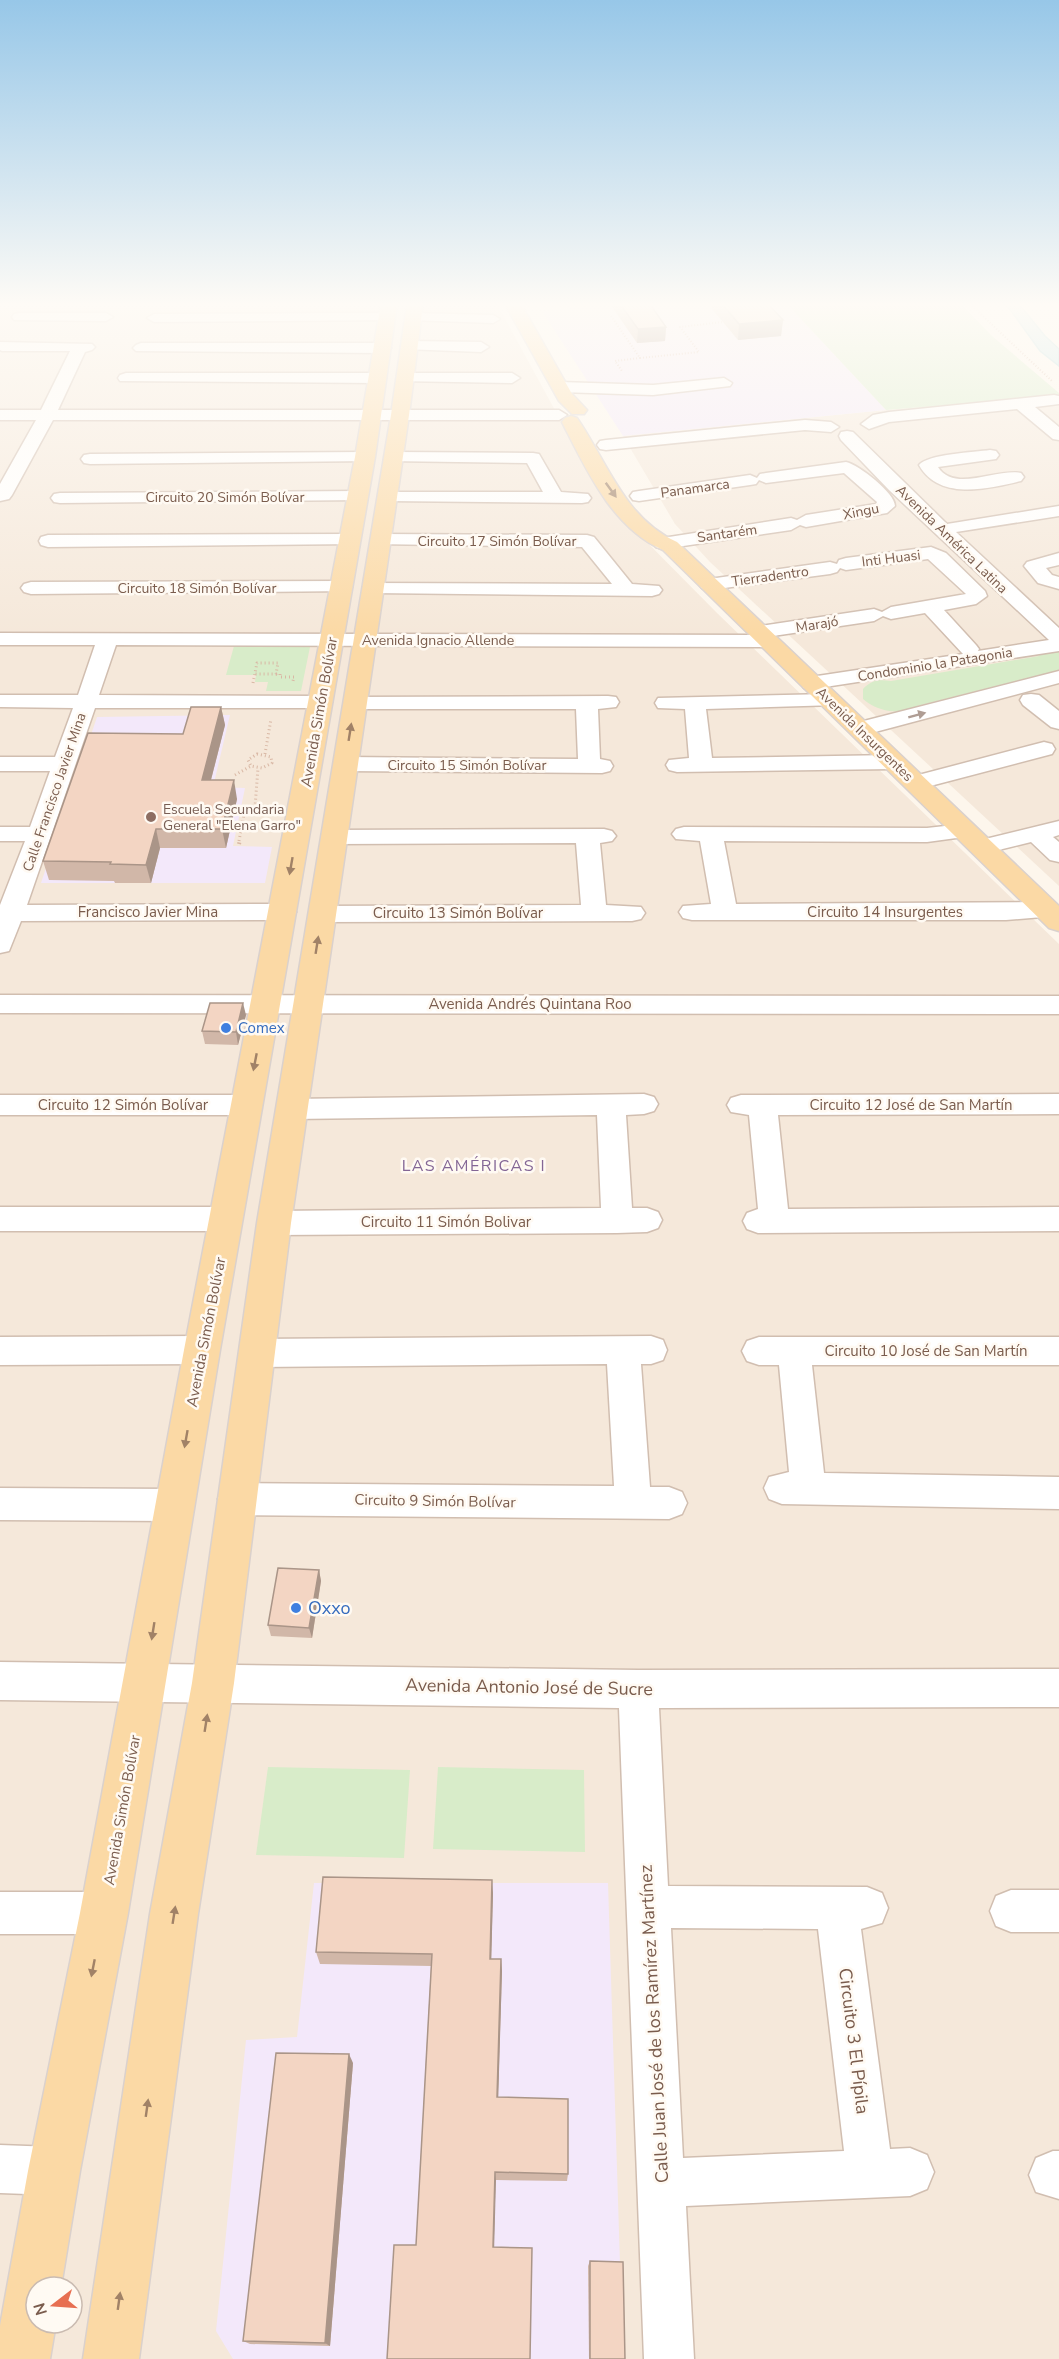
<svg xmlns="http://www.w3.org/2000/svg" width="1059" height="2359" font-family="'Nunito Sans',sans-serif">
  <rect width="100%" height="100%" fill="#fdf6ec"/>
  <g fill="#f5e8da" fill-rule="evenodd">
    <path d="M0 304H497L574 445 624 519 717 613 1059 944V2359H0ZM36 2287H72V2323H36Z"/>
    <path d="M1059 396V886L710 562 675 524 623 436 886 410Z"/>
  </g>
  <g fill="#f3e8fa">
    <path d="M616 304H787L886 410 623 436 542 311Z"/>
    <path d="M230 715 213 787 245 788 233 846 272 847 265 883H41L97 717Z"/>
    <path d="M314 1883H608L623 2359H233L216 2331 246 2040 297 2037Z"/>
  </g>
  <g fill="#d8ecc9">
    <path d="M787 304H961L992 336 1059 393V396L886 410Z"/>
    <path d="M234 646 310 647 301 691H266L268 682H255L256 675H226Z"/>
    <path d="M1044 650 1059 652V670L917 706 913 712C894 712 878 712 863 699V689C871 680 879 679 891 681L1039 656Z"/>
    <path d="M268 1767 410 1770 404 1858 256 1855Z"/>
    <path d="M438 1767 584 1770 585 1852 433 1849Z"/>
  </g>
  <path fill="#bfe3e8" stroke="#a5d3da" stroke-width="1.5" d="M1006 304H1019L1045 336 1059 349V366L1040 351Z"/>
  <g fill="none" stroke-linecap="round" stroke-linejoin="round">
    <defs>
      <g id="minor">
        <path d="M19 313H106L113 317 106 321 14 320 12 317 14 314Z"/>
        <path d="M387 313 392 314 394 317 392 320 154 322 147 318 154 314Z"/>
        <path d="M413 313 493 315 500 319 493 323 408 320 406 317 408 314Z"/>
        <path d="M409 341 481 342 489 347 481 352 404 349 401 346 404 343Z"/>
        <path d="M0 342 92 344 95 347 92 350 85 352 58 410H559L567 415 559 420H53L12 495 9 499 0 501V484L36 420H0V410H41L70 351H2L0 350Z"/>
        <path d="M141 343H383L391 348 383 353 136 351 133 348 136 345Z"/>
        <path d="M126 373H378L386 378 378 383 120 381 118 378 120 375Z"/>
        <path d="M405 373H512L520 378 512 383 399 381 397 378 399 375Z"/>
        <path d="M724 378 732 383 730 386 653 395 560 392 552 387 560 382 653 385Z"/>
        <path d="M1054 395 1059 396V404L1035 407 1059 427V440L1053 439 1017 409 889 422 869 429 861 424 873 415 889 412Z"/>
        <path d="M805 420 831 422 839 427 831 432 805 430 606 450 600 449 597 445 600 441 606 440Z"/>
        <path d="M847 431 853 432 947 524 1059 506V516L956 532 1059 628V651L812 689 804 688 801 683 804 678 963 654 925 613 891 619 883 616 874 621 773 636 778 641 775 645 768 647 116 645 99 695 321 696 329 697 332 702 329 707 321 708H95L27 905 283 904 292 906 296 912 292 918 283 920 21 921 9 951 0 953V905L25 841H0V827H30L50 771H0V757H55L73 708 0 707V695H78L95 645H0V633L752 635 750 632 753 628 760 626 874 609 882 612 891 607 966 594 928 559 846 570 840 568 837 572 830 574 709 590 702 588 699 584 702 580 830 562 837 564 839 560 846 558 931 547 946 553 985 591 987 596 976 604 944 610 976 645 979 649 978 651 1049 640 889 490 841 440 839 436 841 432Z"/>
        <path d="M990 450 996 451 999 455 996 459 938 467C954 493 998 468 1021 473L1024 477 1021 481C988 489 939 501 919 465 928 454 975 452 990 450Z"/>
        <path d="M365 452 371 453 374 457 371 461 90 464 84 463 81 459 84 455 90 454Z"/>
        <path d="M394 452 533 453 539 454 561 492 588 494 591 498 588 502 582 503 388 501 382 500 379 496 382 492H543L527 463 388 461 385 457 388 453Z"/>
        <path d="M846 462C859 465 895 493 895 506L887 513 881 514 806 527 800 525 791 530 663 549 656 547 654 543 656 539 791 518 797 520 806 515 876 504 877 502 844 473 766 483 759 480 756 484 750 485 639 501 633 500 630 496 633 492 639 491 750 475 757 478 760 474 766 473Z"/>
        <path d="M358 491 364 492 367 496 364 500 60 503 54 502 51 498 54 494 60 493Z"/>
        <path d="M350 534 357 536 359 540 357 544 48 547 41 545 39 541 41 537 48 535Z"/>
        <path d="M380 534 587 535 594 537 632 584 659 586 662 590 659 594 652 596 373 593 366 591 363 587 366 583 612 584 582 547 373 544 371 540 373 536Z"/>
        <path d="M1059 553V565L1046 568 1052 575 1059 577V589L1038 583 1024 566 1027 562Z"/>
        <path d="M342 581 349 583 352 587 349 591 31 594 24 592 21 588 24 584 31 582Z"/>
        <path d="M1059 671V683L860 736 852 734 849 729 852 724Z"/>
        <path d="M829 694 837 695 840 700 837 705 706 709 712 758 893 755 901 757 904 762 901 767 893 769 677 772 669 770 666 765 669 760 689 758 685 709 658 708 655 703 658 698Z"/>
        <path d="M1031 694 1039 695 1059 711V729L1051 727 1023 705 1020 700 1023 695Z"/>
        <path d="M608 696 616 697 619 702 616 707 598 709 600 759 610 761 613 766 610 771 602 773 345 771 337 769 334 764 337 759 345 757 578 759 576 709H355L347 708 344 703 347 698 355 697Z"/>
        <path d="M1044 742 1052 744 1055 749 1052 754 915 790 907 788 903 783 907 778Z"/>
        <path d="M1059 821V835L1053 837 1059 842V862L1050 860 1031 842 982 854 973 852 970 847 973 842Z"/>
        <path d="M963 824 971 826 975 831 971 836 927 842 724 841 736 904 1046 902 1055 904 1059 910 1055 916 1006 920H692L683 918 679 912 683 906 711 904 700 841 676 839 672 834 676 829 684 827 927 828Z"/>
        <path d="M604 829 612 831 616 836 612 841 600 843 606 905 641 907 645 913 641 919 632 921 322 922 313 920 309 914 313 908 322 906 581 905 576 843 334 844 326 842 322 837 326 832 334 830Z"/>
        <path d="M0 995 1059 996V1014L0 1013Z"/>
        <path d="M644 1094 654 1097 658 1104 654 1111 644 1114 626 1115 632 1208H647L658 1212 662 1220 658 1228 647 1232 617 1233 274 1235 263 1231 259 1223 263 1215 274 1211 601 1208 597 1115 292 1119 282 1116 278 1109 282 1102 292 1099Z"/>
        <path d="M1059 1094V1114L778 1115 788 1209 1059 1207V1231L758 1233 747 1229 743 1221 747 1213 758 1209 749 1115 731 1112 727 1105 731 1098 741 1095Z"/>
        <path d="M0 1095H247L257 1098 261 1105 257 1112 247 1115H0Z"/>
        <path d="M0 1207H227L238 1211 242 1219 238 1227 227 1231H0Z"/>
        <path d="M202 1336 214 1340 218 1350 214 1360 202 1364 0 1365V1337Z"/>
        <path d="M651 1336 663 1340 667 1350 663 1360 651 1364H641L650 1487H669L682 1492 687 1503 682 1514 669 1519 236 1515 223 1510 218 1499 223 1488 236 1483 614 1486 607 1364 257 1367 245 1363 240 1353 245 1343 257 1339Z"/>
        <path d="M759 1337H1059V1365H812L824 1473 1059 1477V1509L782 1504 769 1499 764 1488 769 1477 789 1472 779 1365H759L747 1361 742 1351 747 1341Z"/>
        <path d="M0 1488 174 1489 187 1494 192 1505 187 1516 174 1521 0 1520Z"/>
        <path d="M0 1662 638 1670 1059 1669V1707L659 1708 668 1886 867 1887 882 1893 888 1908 882 1923 861 1929 890 2149 910 2148 927 2155 934 2172 927 2189 910 2196 686 2206 694 2359H644L619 1708 0 1700ZM671 1928 818 1929 844 2151 683 2158Z"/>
        <path d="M1011 1890H1059V1932H1011L996 1926 990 1911 996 1896Z"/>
        <path d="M0 1892H104L119 1898 125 1913 119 1928 104 1934H0Z"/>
        <path d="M0 2145 54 2147 71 2154 78 2171 71 2188 54 2195 0 2193Z"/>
        <path d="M1053 2151H1059V2199L1036 2192 1029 2175 1036 2158Z"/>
      </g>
      <g id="major">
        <path d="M381 304H397L375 457 220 1350 128 1913 80 2171 61 2287H36V2323H56L50 2359H0V2326L28 2171 80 1913 184 1350 355 457Z"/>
        <path d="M407 304H423L409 415 291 1223 234 1683 198 1914 139 2359H83L150 1914 192 1683 257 1223 391 415Z"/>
        <path d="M505 304H521L572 394 587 410 584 414H572L559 401Z"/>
        <path d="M571 416 577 418C608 463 624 518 677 542L1059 906V931L1049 928 663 550C612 528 586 469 562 422L565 418Z"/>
      </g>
    </defs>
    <use href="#minor" stroke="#d1beb0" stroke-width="3"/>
    <use href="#major" stroke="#dad1cd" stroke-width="3"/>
    <g stroke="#d9b8a5" stroke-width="2" stroke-dasharray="1 2" stroke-linecap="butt">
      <path d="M970 304 1053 382"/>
      <path d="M611 316 640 358 615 361 622 371"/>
      <path d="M640 358 699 352 680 327 723 322"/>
    </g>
    <g stroke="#d9b8a5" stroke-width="3" stroke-dasharray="1 3" stroke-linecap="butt">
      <path d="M276 674H280V677H294L293 681"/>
      <path d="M253 683 257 663H278L276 674H255"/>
      <path d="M257 754 271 757 272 763 262 768 251 766 248 760Z"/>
      <path d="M265 754 271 719"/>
      <path d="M235 775 251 766"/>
      <path d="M239 841 244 814 255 807 258 768"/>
    </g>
    <path stroke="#d9b8a5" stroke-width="4" stroke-dasharray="1.5 4" stroke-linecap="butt" d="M239 844 240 840"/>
    <use href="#minor" fill="#fff" fill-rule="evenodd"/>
    <use href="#major" fill="#fbd9a5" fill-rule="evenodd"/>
  </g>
  <g fill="#d1b7a8">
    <path d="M610 304H650L666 327 665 341 637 343Z"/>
    <path d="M712 304H768L783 320 781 336 738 340 712 309Z"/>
    <path d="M221 707 225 725 211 780 237 799 226 848H160L151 883H115L114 881 49 880 43 861 183 734Z"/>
    <path d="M246 1015 238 1045 205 1044 202 1031Z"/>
    <path d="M319 1570 321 1581 312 1638 271 1636 268 1625Z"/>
    <path d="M493 1893 491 1959H501L502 1971 498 2097 568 2174 567 2181 496 2180 416 2245 431 1966 320 1964 316 1952Z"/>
    <path d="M353 2063 330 2346 250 2344 243 2341Z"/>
    <path d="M590 2261 625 2359H589L588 2266Z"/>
  </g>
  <g fill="#aa9588">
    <path d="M783 320 781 336 738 340 739 324Z"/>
    <path d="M666 327 665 341 637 343 638 329Z"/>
    <path d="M221 707 225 725 206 799 202 780Z"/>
    <path d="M234 780 237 799 226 848 222 829Z"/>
    <path d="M156 829 160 848 151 883 146 865Z"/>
    <path d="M243 1003 246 1015 238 1045 236 1032Z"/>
    <path d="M319 1570 321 1581 312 1638 309 1628Z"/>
    <path d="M492 1880 493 1893 491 1971 490 1959Z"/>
    <path d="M501 1959 502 1971 498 2106 497 2097Z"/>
    <path d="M349 2054 353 2063 330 2346 325 2343Z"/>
    <path d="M495 2172 496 2180 494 2253 493 2247Z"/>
  </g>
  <g fill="#f3d5c3" stroke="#aa9588" stroke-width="1.5">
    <path d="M620 304H650L666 327 638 329Z"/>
    <path d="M722 304H768L783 320 739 324Z"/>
    <path d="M191 707H221L202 780H234L222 829H156L146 865 110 864 111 862 43 861 88 733 183 734Z"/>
    <path d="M210 1003H243L236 1032 202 1031Z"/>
    <path d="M278 1568 319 1570 309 1628 268 1625Z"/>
    <path d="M323 1877 492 1880 490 1959H501L497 2097 568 2099V2174L495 2172 493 2247 532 2248 530 2359H387L394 2245H416L432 1954 316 1952Z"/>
    <path d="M276 2053 349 2054 325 2343 243 2341Z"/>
    <path d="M590 2261 623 2262 625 2359H590Z"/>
  </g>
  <defs><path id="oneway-solid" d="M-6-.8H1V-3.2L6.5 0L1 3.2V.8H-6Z" transform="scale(1.5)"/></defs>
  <g fill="#a18267">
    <use href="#oneway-solid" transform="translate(611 490) rotate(54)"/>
    <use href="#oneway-solid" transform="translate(350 732) rotate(-81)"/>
    <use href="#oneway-solid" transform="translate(291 866) rotate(100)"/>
    <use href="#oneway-solid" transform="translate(317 945) rotate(-81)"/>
    <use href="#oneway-solid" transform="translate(255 1062) rotate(101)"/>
    <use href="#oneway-solid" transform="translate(186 1439) rotate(100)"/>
    <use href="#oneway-solid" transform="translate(153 1631) rotate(99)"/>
    <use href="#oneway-solid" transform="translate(206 1723) rotate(-81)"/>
    <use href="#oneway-solid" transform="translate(174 1915) rotate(-81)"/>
    <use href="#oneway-solid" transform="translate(93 1968) rotate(101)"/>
    <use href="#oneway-solid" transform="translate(147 2108) rotate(-82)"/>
    <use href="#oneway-solid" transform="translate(119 2301) rotate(-82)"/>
  </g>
  <use fill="#af9d94" href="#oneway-solid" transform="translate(917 715) rotate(-15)"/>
  <linearGradient id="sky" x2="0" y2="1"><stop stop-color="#97c7e8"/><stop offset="0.48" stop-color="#fefbf6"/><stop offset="1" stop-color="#fefbf6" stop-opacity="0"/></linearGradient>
  <rect width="1059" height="635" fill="url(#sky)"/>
  <circle fill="#8d6e63" stroke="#fffaf3" stroke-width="2" cx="151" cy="817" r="6"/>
  <g fill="#3f7fe0" stroke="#fffaf3" stroke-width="2">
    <circle cx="226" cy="1028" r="6"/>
    <circle cx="296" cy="1608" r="6"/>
  </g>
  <g text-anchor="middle" stroke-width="5" stroke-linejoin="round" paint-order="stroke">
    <g font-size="14" fill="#7a5c4d" stroke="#fffaf3">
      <text transform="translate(695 488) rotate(-8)" y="5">Panamarca</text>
      <text x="225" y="502">Circuito 20 Simón Bolívar</text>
      <text transform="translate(861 511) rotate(-11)" y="5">Xingu</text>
      <text transform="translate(727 533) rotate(-8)" y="5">Santarém</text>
      <text transform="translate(952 539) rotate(44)" y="5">Avenida América Latina</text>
      <text x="497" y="546">Circuito 17 Simón Bolívar</text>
      <text transform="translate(891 558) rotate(-7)" y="5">Inti Huasi</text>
      <text transform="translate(770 576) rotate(-8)" y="5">Tierradentro</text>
      <text x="197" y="593">Circuito 18 Simón Bolívar</text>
      <text transform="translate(817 624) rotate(-9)" y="5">Marajó</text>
      <text x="438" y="645">Avenida Ignacio Allende</text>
      <text transform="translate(935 664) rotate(-9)" y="5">Condominio la Patagonia</text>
      <text transform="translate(865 734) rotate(44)" y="5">Avenida Insurgentes</text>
      <text x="467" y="770">Circuito 15 Simón Bolívar</text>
      <text transform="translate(54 792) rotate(-71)" y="5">Calle Francisco Javier Mina</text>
    </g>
    <g font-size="14" fill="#785e54" stroke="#fffaf3" text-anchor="start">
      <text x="163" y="814">Escuela Secundaria<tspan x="163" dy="16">General "Elena Garro"</tspan></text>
    </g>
    <g font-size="15" fill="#7a5c4d" stroke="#fffaf3">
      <text transform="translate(319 712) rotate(-80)" y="5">Avenida Simón Bolívar</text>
      <text x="148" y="917">Francisco Javier Mina</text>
      <text x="885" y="917">Circuito 14 Insurgentes</text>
      <text x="458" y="918">Circuito 13 Simón Bolívar</text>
      <text x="530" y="1009">Avenida Andrés Quintana Roo</text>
      <text x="123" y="1110">Circuito 12 Simón Bolívar</text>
      <text x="911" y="1110">Circuito 12 José de San Martín</text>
      <text x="446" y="1227">Circuito 11 Simón Bolivar</text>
      <text transform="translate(206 1332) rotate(-79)" y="5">Avenida Simón Bolívar</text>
      <text x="926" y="1356">Circuito 10 José de San Martín</text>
      <text transform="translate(435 1501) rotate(1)" y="5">Circuito 9 Simón Bolívar</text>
      <text transform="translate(122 1810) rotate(-80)" y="5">Avenida Simón Bolívar</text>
    </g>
    <g font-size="15" fill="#366cbe" stroke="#fffaf3" text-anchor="start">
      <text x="238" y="1033">Comex</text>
    </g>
    <g font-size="16" letter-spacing="1.5" fill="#846695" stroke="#fffaf3">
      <text x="474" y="1171">LAS AMÉRICAS I</text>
    </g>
    <g font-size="18" fill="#366cbe" stroke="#fffaf3" text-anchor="start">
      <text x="308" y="1614">Oxxo</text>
    </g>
    <g font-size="18" fill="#7a5c4d" stroke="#fffaf3">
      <text transform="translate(529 1687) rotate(1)" y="6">Avenida Antonio José de Sucre</text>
      <text transform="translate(654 2024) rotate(-93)" y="6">Calle Juan José de los Ramírez Martínez</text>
      <text transform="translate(854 2041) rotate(83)" y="6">Circuito 3 El Pípila</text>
    </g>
  </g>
  <g transform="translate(54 2305) rotate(253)"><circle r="28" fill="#fffaf3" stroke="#cabbb1" stroke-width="1.5"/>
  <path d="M0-4.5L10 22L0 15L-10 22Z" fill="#e76f51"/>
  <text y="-9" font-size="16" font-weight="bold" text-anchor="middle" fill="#7a5c4d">N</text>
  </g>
</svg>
